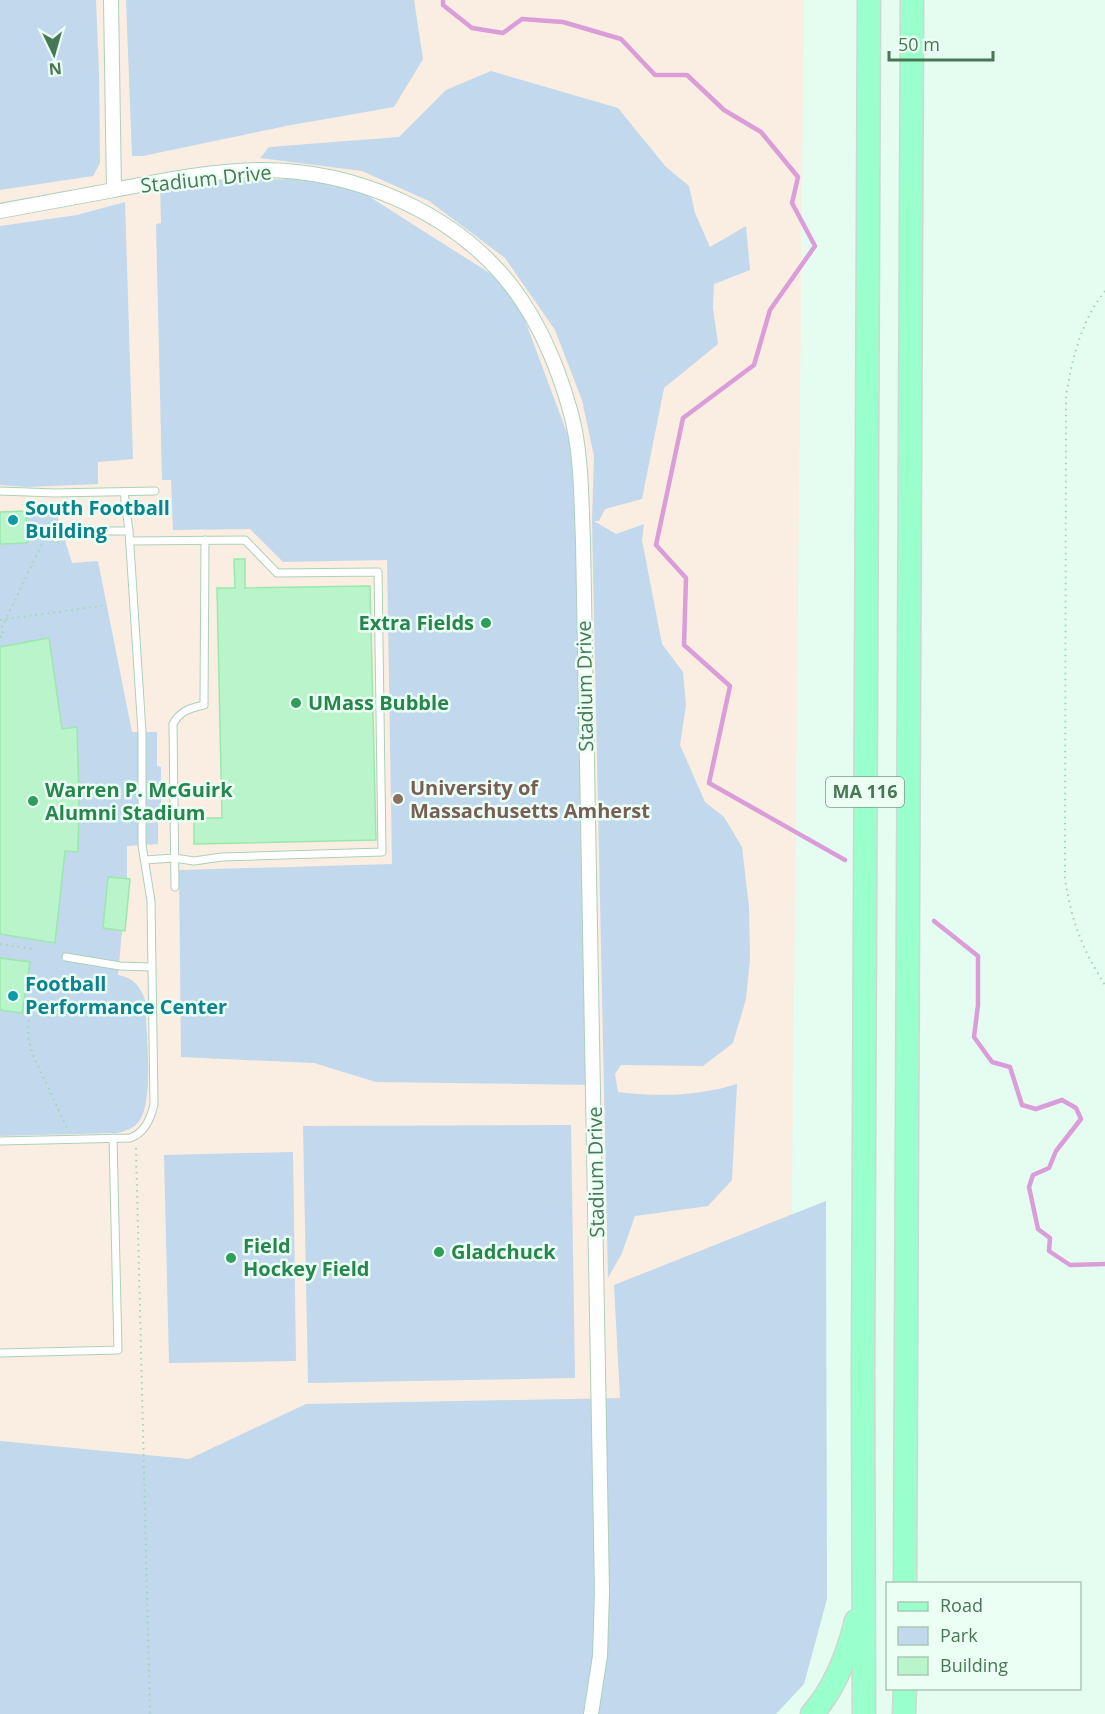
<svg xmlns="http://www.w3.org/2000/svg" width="1105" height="1714" font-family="'Open Sans',sans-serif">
  <rect width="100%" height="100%" fill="#e4fdf0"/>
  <path fill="#faede1" d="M0 0H804L788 1598 726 1714H0Z"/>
  <g fill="#c2d8ec">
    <path d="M0 0H96L99 72 100 163 93 176 0 190Z"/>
    <path d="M126 0H414L423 59 394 107 286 126 143 156H132Z"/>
    <path d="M491 71 618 108 666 167 689 186 695 213 710 247 746 226 750 270 714 284 713 308 718 344 664 388 642 499 605 509 599 521H594L616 534 644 524 642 540 662 644 683 672 686 705 680 745 705 802 724 817 742 847 749 907 750 959 746 999 733 1043 703 1066 621 1065 615 1074 618 1092C657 1097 699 1096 737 1084L732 1180 708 1206 635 1216 622 1253 608 1278 592 521 594 456 582 400 555 330 505 258 429 201 362 171 260 158 269 147 399 137 446 90Z"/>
    <path d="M340 178 513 288 580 468 594 1085 376 1082 314 1063 181 1057 179 870 392 864 387 560 283 562 250 529 173 530 171 480H162L156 224 161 223 160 182Z"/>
    <path d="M125 202 133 459 98 462V484L26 487 0 485V226L77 215Z"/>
    <path d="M55 509 72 563 98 561 132 732H157V766L161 767V810H158V844L127 846V878L130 879 125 931H122L118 975C133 978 140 985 145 1000 146 1028 154 1098 140 1120 135 1128 126 1131 117 1133L0 1136V512Z"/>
    <path d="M571 1125 575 1378 308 1383 303 1126Z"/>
    <path d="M293 1152 296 1361 169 1363 164 1155Z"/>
    <path d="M826 1201 827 1599 804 1684 776 1714H0V1441L189 1459 306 1404 620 1398 614 1285Z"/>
  </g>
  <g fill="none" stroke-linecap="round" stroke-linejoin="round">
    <g stroke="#da9dd9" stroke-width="4.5">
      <path d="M443 0V5L472 28 503 33 522 19 563 22 621 39 655 75H687L724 110 761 132 798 177 792 203 815 246 770 310 754 365 683 418 656 545 686 578 684 645 730 686 709 783 845 860"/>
      <path d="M934 921 978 956V1005L974 1037 992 1062 1010 1067 1022 1105 1036 1109 1062 1100 1076 1108 1081 1119 1056 1151 1049 1168 1033 1175 1029 1187 1038 1229 1050 1238 1049 1251 1070 1265 1105 1264"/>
    </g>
  </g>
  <g fill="#baf4ca" stroke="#9ae8ad" stroke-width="1.5">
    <path d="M26 511 27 543 0 544V512Z"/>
    <path d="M234 559H245V588L370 586 376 840 194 844V818H222L217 588H235Z"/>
    <path d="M49 638 62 729 77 727 79 799 78 852 65 851 55 943 0 934V647Z"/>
    <path d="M108 877 130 879 125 931 103 928Z"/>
    <path d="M0 958 30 962 22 1013 0 1010Z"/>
  </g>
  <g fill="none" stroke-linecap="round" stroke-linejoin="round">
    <defs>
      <g id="lane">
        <path d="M0 491 55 493 155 491"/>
        <path d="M56 538 68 531H129"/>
        <path d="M130 541 245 540 277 573 378 572 382 852 222 857 194 861 174 858 145 860"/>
        <path d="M175 887 173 724C180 711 190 708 204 705L205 540"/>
        <path d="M66 957 120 966 151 967"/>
        <path d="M0 1141 130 1138C145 1133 151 1118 154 1104L151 901 142 845V732L129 531 124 492"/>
        <path d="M0 1353 118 1350 113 1138"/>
      </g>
      <g id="street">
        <path d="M114 190C161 181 210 171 258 170 353 169 454 211 513 288 540 324 558 367 570 410 582 452 581 497 583 541L602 1592 600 1656 591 1714"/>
        <path d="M0 211 114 190 111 0"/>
      </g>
      <g id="primary">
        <path d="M905 1584 912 0"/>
        <path d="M812 1714C835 1688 848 1654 856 1621"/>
        <path d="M864 1714 863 1373 869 0"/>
        <path d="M904 1714 905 1688"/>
      </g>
    </defs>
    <use href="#lane" stroke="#acd1b8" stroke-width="9"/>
    <use href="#street" stroke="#acd1b8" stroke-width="16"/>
    <use href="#primary" stroke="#ccd9cf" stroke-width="25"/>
    <g stroke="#9dd9ac" stroke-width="2" stroke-dasharray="1.5 4.5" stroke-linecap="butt">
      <path d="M1105 291C1081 321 1072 359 1066 396L1065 878C1071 920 1082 949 1105 985"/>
      <path d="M0 620 107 605"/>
      <path d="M0 637 3 636 2 627 43 542V529H26"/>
      <path d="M0 944 32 949"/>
      <path d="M29 1014 28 1036 32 1053 67 1128"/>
      <path d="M136 1148 150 1714"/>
    </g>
    <use href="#lane" stroke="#fff" stroke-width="7"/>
    <use href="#street" stroke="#fff" stroke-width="14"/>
    <use href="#primary" stroke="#9fc" stroke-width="22"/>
  </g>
  <g fill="#0f9aa8" stroke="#ebfff5" stroke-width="2">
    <circle cx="13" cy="520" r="6"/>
    <circle cx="13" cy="996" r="6"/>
  </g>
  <g fill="#2e9e5b" stroke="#ebfff5" stroke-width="2">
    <circle cx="486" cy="623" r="6"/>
    <circle cx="296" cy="703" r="6"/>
    <circle cx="33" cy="801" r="6"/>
    <circle cx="439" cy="1252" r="6"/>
    <circle cx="231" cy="1258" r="6"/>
  </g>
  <circle fill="#8d6e63" stroke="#ebfff5" stroke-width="2" cx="398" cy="799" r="6"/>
  <g text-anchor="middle" stroke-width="5" stroke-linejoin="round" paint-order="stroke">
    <rect fill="#ebfff5" stroke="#79a084" stroke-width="1.5" x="826" y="777" width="78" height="30" rx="4.5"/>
    <g font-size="18" font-weight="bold" fill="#487753">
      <text x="865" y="798">MA 116</text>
    </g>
    <g font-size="20" fill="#487753" stroke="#ebfff5">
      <text transform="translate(206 179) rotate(-6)" y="7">Stadium Drive</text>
      <text transform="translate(585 686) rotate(-91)" y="7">Stadium Drive</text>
      <text transform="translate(596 1172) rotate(-91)" y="7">Stadium Drive</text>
    </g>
    <g font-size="20" font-weight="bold" fill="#0d838f" stroke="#ebfff5" text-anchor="start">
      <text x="25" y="515">South Football<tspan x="25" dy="23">Building</tspan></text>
      <text x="25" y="991">Football<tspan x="25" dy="23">Performance Center</tspan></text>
    </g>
    <g font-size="20" font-weight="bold" fill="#27864d" stroke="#ebfff5" text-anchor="start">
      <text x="474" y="630" text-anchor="end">Extra Fields</text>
      <text x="308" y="710">UMass Bubble</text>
      <text x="45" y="797">Warren P. McGuirk<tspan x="45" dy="23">Alumni Stadium</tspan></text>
      <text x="243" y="1253">Field<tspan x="243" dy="23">Hockey Field</tspan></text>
      <text x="451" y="1259">Gladchuck</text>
    </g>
    <g font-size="20" font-weight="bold" fill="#785e54" stroke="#ebfff5" text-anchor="start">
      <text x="410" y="795">University of<tspan x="410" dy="23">Massachusetts Amherst</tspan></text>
    </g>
  </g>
  <rect x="886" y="1582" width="195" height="108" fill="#ebfff5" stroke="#aac9b4" stroke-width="1.5"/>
  <rect x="898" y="1602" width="30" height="9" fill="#99ffcc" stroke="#aac9b4" stroke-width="1.5"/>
  <text x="940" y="1612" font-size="18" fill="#487753">Road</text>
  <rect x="898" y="1627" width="30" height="18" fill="#c2d8ec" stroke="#aac9b4" stroke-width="1.5"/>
  <text x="940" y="1642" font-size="18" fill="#487753">Park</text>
  <rect x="898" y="1657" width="30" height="18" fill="#baf4ca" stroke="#aac9b4" stroke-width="1.5"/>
  <text x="940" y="1672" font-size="18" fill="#487753">Building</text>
  <g transform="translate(54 54) rotate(175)" stroke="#ebfff5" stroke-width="4.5" paint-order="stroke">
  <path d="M0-4.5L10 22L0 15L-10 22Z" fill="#487753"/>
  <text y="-9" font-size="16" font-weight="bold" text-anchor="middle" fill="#487753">N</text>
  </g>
  <path d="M889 51v9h104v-9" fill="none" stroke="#487753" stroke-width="3"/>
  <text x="898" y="51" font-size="18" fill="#487753" stroke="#ebfff5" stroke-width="4.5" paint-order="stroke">50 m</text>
</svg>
